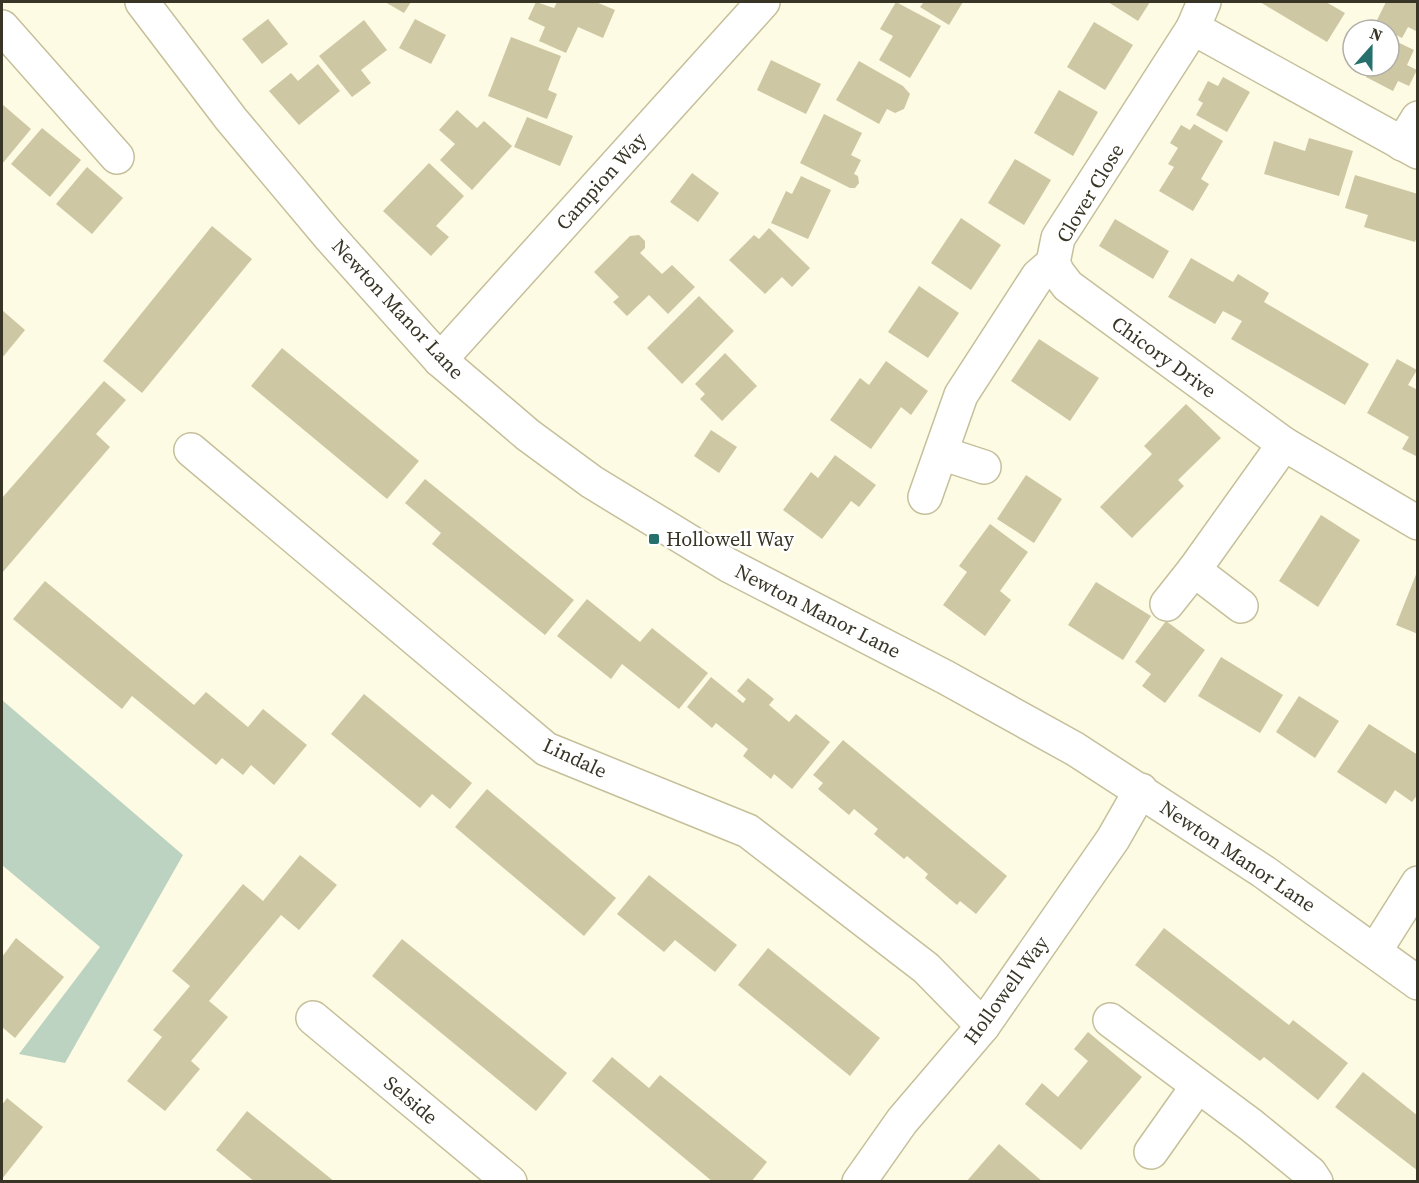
<svg xmlns="http://www.w3.org/2000/svg" width="1419" height="1183" font-family="'Source Serif 4',serif">
  <rect width="100%" height="100%" fill="#fefbe4"/>
  <path fill="#bcd3c1" d="M2 700 183 855 65 1063 19 1054 100 947 2 865Z"/>
  <g fill="#cec7a3">
    <path d="M385 2H411L404 13Z"/>
    <path d="M536 2 554 8 557 2H596L615 10 603 38 578 27 566 53 539 41 545 27 528 19Z"/>
    <path d="M896 2 941 26 910 78 879 60 893 36 880 29Z"/>
    <path d="M924 2H963L949 25 920 7Z"/>
    <path d="M1108 2H1150L1138 21Z"/>
    <path d="M1260 2H1326L1345 13 1327 42Z"/>
    <path d="M1386 2H1418V32L1408 27 1402 38 1375 24Z"/>
    <path d="M268 19 288 44 262 64 242 39Z"/>
    <path d="M415 19 446 35 431 64 399 48Z"/>
    <path d="M364 20 387 50 361 70 371 83 352 97 319 56Z"/>
    <path d="M1094 22 1133 45 1105 90 1067 67Z"/>
    <path d="M511 37 561 56 548 90 557 94 547 119 488 96Z"/>
    <path d="M1389 38 1414 50 1407 65 1417 70 1409 86 1398 81 1393 91 1366 77 1372 66H1389Z"/>
    <path d="M771 60 821 84 806 114 757 90Z"/>
    <path d="M859 61 903 86 910 94 904 109 895 113 887 109 879 124 836 100Z"/>
    <path d="M318 64 340 91 299 125 269 91 291 73 298 81Z"/>
    <path d="M1223 77 1250 92 1227 132 1196 115 1203 103 1198 100 1208 81 1218 86Z"/>
    <path d="M1059 90 1098 112 1073 156 1034 133Z"/>
    <path d="M2 104 31 129 2 164Z"/>
    <path d="M457 110 477 128 484 121 512 146 472 190 440 160 455 144 439 130Z"/>
    <path d="M824 114 862 133 851 155 861 160 854 174 858 176 859 183 855 188H850L800 163Z"/>
    <path d="M527 117 573 136 560 166 514 147Z"/>
    <path d="M1194 124 1223 141 1201 179 1209 184 1193 211 1159 191 1174 167 1168 164 1178 148 1170 143 1181 125 1190 130Z"/>
    <path d="M42 128 81 160 50 197 11 164Z"/>
    <path d="M1309 138 1353 151 1339 196 1264 174 1274 141 1305 151Z"/>
    <path d="M1015 159 1051 180 1024 225 988 203Z"/>
    <path d="M429 163 464 196 436 226 449 237 431 256 383 211Z"/>
    <path d="M87 167 123 198 92 234 56 204Z"/>
    <path d="M692 173 719 193 698 222 670 202Z"/>
    <path d="M1355 175 1418 194V233L1415 242 1364 227 1368 215 1345 208Z"/>
    <path d="M801 176 831 190 808 239 771 223 786 191 792 194Z"/>
    <path d="M961 218 1001 245 971 290 931 263Z"/>
    <path d="M1115 219 1169 251 1153 279 1099 246Z"/>
    <path d="M212 226 252 259 142 393 103 361Z"/>
    <path d="M769 228 810 268 792 287 782 277 765 294 729 260 754 235 759 239Z"/>
    <path d="M639 235 645 241V248L640 253 662 274 672 265 695 287 668 314 649 295 627 316 613 302 619 297 594 272 630 236Z"/>
    <path d="M1191 258 1233 282 1238 274 1269 293 1264 302 1369 364 1345 405 1231 339 1242 321 1223 311 1215 324 1168 297Z"/>
    <path d="M919 286 959 313 928 358 888 332Z"/>
    <path d="M699 296 734 331 682 384 647 348Z"/>
    <path d="M2 310 25 330 2 358Z"/>
    <path d="M1039 339 1099 378 1070 421 1011 381Z"/>
    <path d="M282 348 419 461 387 499 251 386Z"/>
    <path d="M725 353 757 386 722 421 700 399 705 394 695 384Z"/>
    <path d="M1397 359 1417 370 1408 385 1418 390V457L1402 449 1409 437 1367 413Z"/>
    <path d="M886 361 928 391 911 415 901 407 871 449 830 420 860 378 869 385Z"/>
    <path d="M104 381 126 400 96 434 110 447 2 573V498Z"/>
    <path d="M1186 404 1221 438 1178 480 1184 486 1132 538 1100 507 1152 454 1144 446Z"/>
    <path d="M711 430 737 447 719 473 694 456Z"/>
    <path d="M835 455 876 485 859 507 851 501 822 539 783 510 811 472 818 478Z"/>
    <path d="M1026 475 1062 499 1034 543 997 519Z"/>
    <path d="M425 479 574 600 545 635 432 544 441 533 405 503Z"/>
    <path d="M1321 515 1360 540 1318 607 1279 581Z"/>
    <path d="M990 524 1028 552 1000 591 1011 600 985 636 943 605 967 572 959 566Z"/>
    <path d="M1417 572H1418V634L1396 625Z"/>
    <path d="M45 581 194 705 206 692 248 727 263 709 307 745 274 785 251 765 243 775 222 758 216 765 132 696 122 709 13 619Z"/>
    <path d="M1096 582 1151 616 1123 660 1068 625Z"/>
    <path d="M587 599 640 642 652 628 708 673 679 709 622 664 611 679 557 636Z"/>
    <path d="M1166 621 1205 650 1165 703 1142 686 1151 674 1135 662Z"/>
    <path d="M1221 657 1283 695 1260 733 1198 696Z"/>
    <path d="M711 677 743 703 746 699 737 691 748 678 774 699 769 705 789 722 796 714 830 742 792 789 774 774 771 779 743 756 748 749 716 723 712 728 687 707Z"/>
    <path d="M364 694 472 783 450 809 432 794 420 808 331 734Z"/>
    <path d="M1299 696 1339 721 1315 758 1276 732Z"/>
    <path d="M1369 724 1418 755V794L1412 802 1395 790 1386 804 1337 772Z"/>
    <path d="M843 740 1007 876 976 914 960 901 957 905 925 878 928 874 907 856 904 859 874 834 878 829 854 809 849 815 818 789 823 783 813 775Z"/>
    <path d="M487 789 616 898 584 936 455 827Z"/>
    <path d="M300 855 337 885 299 930 281 915 209 1001 228 1017 191 1061 200 1069 165 1111 127 1081 162 1037 153 1030 190 986 172 971 243 884 263 901Z"/>
    <path d="M649 875 737 945 715 972 675 940 664 952 617 914Z"/>
    <path d="M1164 928 1289 1025 1293 1020 1348 1063 1318 1100 1264 1057 1260 1061 1135 965Z"/>
    <path d="M16 938 64 977 15 1038 2 1027V957Z"/>
    <path d="M402 939 567 1073 536 1111 372 976Z"/>
    <path d="M768 948 880 1038 850 1076 738 985Z"/>
    <path d="M1088 1032 1142 1077 1081 1150 1025 1104 1042 1083 1058 1097 1088 1061 1074 1049Z"/>
    <path d="M612 1057 649 1088 660 1075 767 1162 751 1182H713L592 1081Z"/>
    <path d="M1363 1072 1418 1116V1171L1335 1107Z"/>
    <path d="M7 1098 43 1127 2 1179V1105Z"/>
    <path d="M247 1111 335 1182H255L216 1150Z"/>
    <path d="M999 1144 1043 1182H966Z"/>
  </g>
  <g fill="none" stroke-linecap="round" stroke-linejoin="round">
    <defs>
      <g id="minor">
        <path d="M142 2 231 119 329 236 440 360 528 435 592 482 728 565 945 677 1075 749 1264 872 1418 983"/>
        <path d="M2 27 117 157"/>
        <path d="M1193 28 1418 152"/>
        <path d="M1402 144 1418 118"/>
        <path d="M1053 263 1058 273 1068 286 1284 444 1418 523"/>
        <path d="M440 360 763 2"/>
        <path d="M191 450 546 749 748 831 926 968 983 1026"/>
        <path d="M941 453 984 467"/>
        <path d="M925 497 961 395 1038 276 1053 263 1058 238 1193 28 1204 2"/>
        <path d="M1194 570 1241 606"/>
        <path d="M1167 604 1194 570 1284 444"/>
        <path d="M1375 951 1418 883"/>
        <path d="M313 1018 510 1182"/>
        <path d="M1110 1020 1251 1125 1310 1173 1316 1182"/>
        <path d="M1151 1152 1197 1087"/>
        <path d="M859 1182 902 1121 983 1026 1113 839 1141 790"/>
      </g>
    </defs>
    <use href="#minor" stroke="#c5bf9a" stroke-width="36"/>
    <use href="#minor" stroke="#fff" stroke-width="33"/>
  </g>
  <rect fill="#26706d" stroke="#fff" stroke-width="2" x="648" y="533" width="12" height="12" rx="3"/>
  <g text-anchor="middle" stroke-width="5" stroke-linejoin="round" paint-order="stroke">
    <g font-size="20" fill="#383526" stroke="#fff">
      <text transform="translate(601 181) rotate(-48)" y="7">Campion Way</text>
      <text transform="translate(1090 193) rotate(-59)" y="7">Clover Close</text>
      <text transform="translate(398 309) rotate(47)" y="7">Newton Manor Lane</text>
      <text transform="translate(1164 357) rotate(36)" y="7">Chicory Drive</text>
      <text transform="translate(818 611) rotate(27)" y="7">Newton Manor Lane</text>
      <text transform="translate(575 758) rotate(25)" y="7">Lindale</text>
      <text transform="translate(1238 856) rotate(34)" y="7">Newton Manor Lane</text>
      <text transform="translate(1006 990) rotate(-54)" y="7">Hollowell Way</text>
      <text transform="translate(411 1100) rotate(40)" y="7">Selside</text>
    </g>
    <g font-size="20" fill="#383526" stroke="#fff" text-anchor="start">
      <text x="666" y="546">Hollowell Way</text>
    </g>
  </g>
  <rect width="1419" height="1183" fill="none" stroke="#383526" stroke-width="6"/>
  <g transform="translate(1371 48) rotate(21)"><circle r="28" fill="#ffffff" stroke="#afaea8" stroke-width="1.5"/>
  <path d="M0-4.5L10 22L0 15L-10 22Z" fill="#26706d"/>
  <text y="-9" font-size="16" font-weight="bold" text-anchor="middle" fill="#383526">N</text>
  </g>
</svg>
